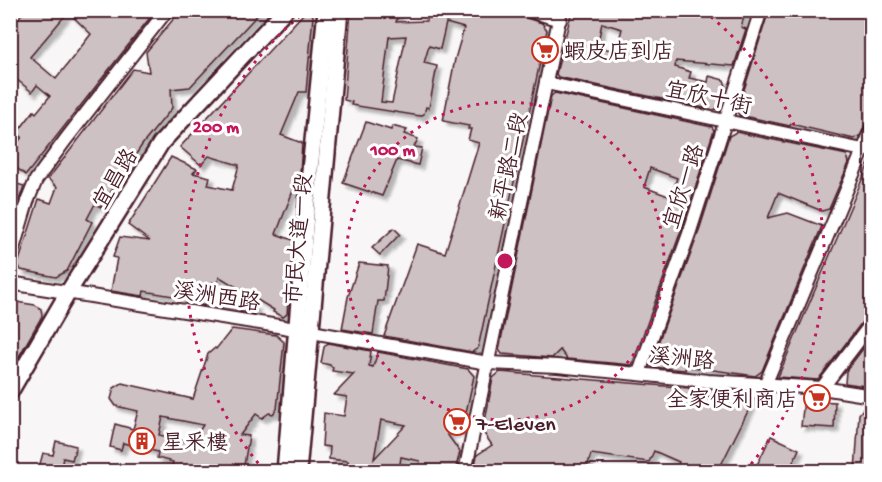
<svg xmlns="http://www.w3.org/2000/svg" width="882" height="482" font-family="'Gochi Hand','LXGW WenKai TC',sans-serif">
  <defs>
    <filter id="shadow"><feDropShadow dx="4.5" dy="4.5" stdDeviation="1.5" flood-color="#0004"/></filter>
  </defs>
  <rect width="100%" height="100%" fill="#f8f6f7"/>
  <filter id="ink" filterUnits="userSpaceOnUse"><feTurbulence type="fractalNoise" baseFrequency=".0167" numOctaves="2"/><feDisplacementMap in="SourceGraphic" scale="12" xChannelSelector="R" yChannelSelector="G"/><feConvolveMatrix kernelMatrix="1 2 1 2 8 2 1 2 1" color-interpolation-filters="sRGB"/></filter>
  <g filter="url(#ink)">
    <g fill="#cdc1c4" stroke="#4a1f2b" stroke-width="1.5" fill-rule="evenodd" filter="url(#shadow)">
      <path d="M25 10H156L26 175 10 163V152L22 137 17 133 34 111 36 113 50 96 37 85 32 92 10 74V28ZM68 12 91 34 56 79 30 57Z"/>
      <path d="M181 10H262L190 87 171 89 172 108 142 145 101 207 95 204 87 219 92 222 67 271 56 277 21 270 18 264 39 199 51 203 57 187 48 179 133 69 149 72 146 52Z"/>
      <path d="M351 10H400L396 22 426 21 428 10H501L542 23 547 30 478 348 472 352 384 336 417 244 445 253 479 143 468 140 471 129H468L469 126 443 121 455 59 464 28 446 23 440 49 429 46 424 63 437 66 429 108 426 107 424 114 420 116 351 105 352 102 344 100ZM406 36 392 103 381 102 389 37Z"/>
      <path d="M572 10H704L719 16 720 10H746L741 27 746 29 734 66 676 61 675 67 691 72 689 78 708 82 709 76 724 80 726 86 720 107 714 110 558 77 556 74ZM602 23 622 29 616 51 597 47Z"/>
      <path d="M769 10H872V110L868 121H870L865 125 860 136 854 139 791 124 790 126 739 115 737 112Z"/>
      <path d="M305 12H311L313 16 306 92H299L281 135 302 143 300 173 276 234 293 240 287 314 283 317 273 312 274 310 220 277 216 284 212 282 204 306 196 303 197 300 144 291 143 296 111 291 117 258 113 257 120 237 150 241 128 225 171 157 197 169 193 173 210 177 208 185 232 190 239 165 209 156 201 165 180 147Z"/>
      <path d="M555 93 712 127 714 130 682 228 632 365 567 359 560 350 552 358 502 354 499 350 551 96ZM650 168 677 178 671 197 644 187Z"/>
      <path d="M366 122 391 130 392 126 407 130 404 134 418 139 414 147 422 148 418 165 397 160 382 196 343 183Z"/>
      <path d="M736 132 847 155 849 163 829 209 822 211 778 193 768 218 788 213 822 226 762 371 755 376 686 366 685 370 652 367 650 365 698 234 729 136Z"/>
      <path d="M872 156V315L865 318 818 380 778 377Z"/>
      <path d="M10 182 24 186 19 200 10 203Z"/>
      <path d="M394 228 400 234 380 255 372 248Z"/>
      <path d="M359 263 388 266 384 301H378L373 334 342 329 348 297Z"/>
      <path d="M224 297 256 306 253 314 221 308Z"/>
      <path d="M10 301 35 305 41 309 42 316 10 372Z"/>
      <path d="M232 329 276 335 284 342 277 409 273 414 269 413 262 418 256 414 240 435 249 436 243 471H171L173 462 157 458 158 452 123 443 121 450 110 447 115 424 133 429 138 411 116 406 111 399 114 388 122 383 193 399 208 354 215 348 216 349ZM163 417 203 425 193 441 189 440 188 442 159 435Z"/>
      <path d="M872 337V387L845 383 846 371Z"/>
      <path d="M328 343 371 351 369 366 373 367 378 352 468 369 474 376 462 431 447 434 460 452 455 471H418L420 461 401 457 399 471H349L348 461 329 459 330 447 322 446 324 413 344 416 347 397 334 395 354 374 332 371 333 368 330 365 321 363 324 347ZM381 420 406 425 374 459Z"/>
      <path d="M500 372 689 388 702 408 707 396 711 397 713 390 749 392 754 399 718 471H675L679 462 654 451 649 462 591 454 586 471H474L477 455 492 445 483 432 493 378Z"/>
      <path d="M804 400 835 402 834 428 801 426Z"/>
      <path d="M867 404H872V471H855L859 414Z"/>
      <path d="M771 436 799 449 789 471H754Z"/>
      <path d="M56 441 76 446 72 460 63 458 60 471H38L43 453 53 455Z"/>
    </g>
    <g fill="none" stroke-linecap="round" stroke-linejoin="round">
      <defs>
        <g id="minor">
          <path d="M528 10 560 20"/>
          <path d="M546 83 863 150"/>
          <path d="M10 259 27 202 36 180 66 139 167 10"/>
          <path d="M10 283 272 325 488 363 557 366 708 381 822 388 872 396"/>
          <path d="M639 373 690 231 761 10"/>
          <path d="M765 385 872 129"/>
          <path d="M822 388 872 323"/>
          <path d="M465 472 561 10"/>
        </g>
        <g id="tertiary">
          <path d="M10 392 69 291 161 143 285 10"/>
          <path d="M285 472 308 191 326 10"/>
          <path d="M298 472 340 10"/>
        </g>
      </defs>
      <use href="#minor" stroke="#4a1f2b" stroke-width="16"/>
      <use href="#tertiary" stroke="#4a1f2b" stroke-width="20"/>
      <use href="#minor" stroke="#fff" stroke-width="12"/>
      <use href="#tertiary" stroke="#fff" stroke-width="15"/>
    </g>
  </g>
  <g fill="none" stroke="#c2185b" stroke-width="3" stroke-dasharray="3 6">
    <circle cx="505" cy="261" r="159"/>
    <path d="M264 470A319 319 0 0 1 306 11M704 11A319 319 0 0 1 746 470"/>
  </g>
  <defs>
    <symbol id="supermarket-ring" viewBox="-11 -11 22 22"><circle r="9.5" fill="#fff" stroke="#c8321e" stroke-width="1.5"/><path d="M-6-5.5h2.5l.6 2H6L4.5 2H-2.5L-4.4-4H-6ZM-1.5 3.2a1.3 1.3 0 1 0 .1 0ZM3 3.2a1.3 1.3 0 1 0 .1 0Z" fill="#c8321e"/></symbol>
    <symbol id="building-ring" viewBox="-11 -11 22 22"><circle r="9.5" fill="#fff" stroke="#c8321e" stroke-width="1.5"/><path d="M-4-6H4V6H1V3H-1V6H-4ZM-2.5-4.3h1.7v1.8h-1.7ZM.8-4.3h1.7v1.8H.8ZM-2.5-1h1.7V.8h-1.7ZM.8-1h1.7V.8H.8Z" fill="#c8321e"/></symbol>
  </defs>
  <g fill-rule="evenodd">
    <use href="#supermarket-ring" x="530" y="35" width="30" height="30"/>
    <use href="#supermarket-ring" x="802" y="383" width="30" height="30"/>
    <use href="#supermarket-ring" x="442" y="407" width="30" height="30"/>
    <use href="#building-ring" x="127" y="426" width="30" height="30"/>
  </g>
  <g text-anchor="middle" stroke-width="6" stroke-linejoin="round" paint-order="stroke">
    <g font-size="22" fill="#4a1f2b" stroke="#fff" text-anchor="start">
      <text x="564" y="58">蝦皮店到店</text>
      <text x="798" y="406" text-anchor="end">全家便利商店</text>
      <text x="476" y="430">7-Eleven</text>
      <text x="162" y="449">星釆樓</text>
    </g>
    <g font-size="22" fill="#4a1f2b" stroke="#fff">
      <text transform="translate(709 96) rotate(12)" y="8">宜欣十街</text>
      <text transform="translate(507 166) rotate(-78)" y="8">新平路二段</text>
      <text transform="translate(114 178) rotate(-59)" y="8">宜昌路</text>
      <text transform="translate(682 186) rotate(-72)" y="8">宜欣一路</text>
      <text transform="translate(297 239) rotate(-85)" y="8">市民大道一段</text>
      <text transform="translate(217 295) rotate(9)" y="8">溪洲西路</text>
      <text transform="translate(682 357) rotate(6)" y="8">溪洲路</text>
    </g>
  </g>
  <circle cx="505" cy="261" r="9" fill="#c2185b" stroke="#fff" stroke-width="3"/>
  <g font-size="18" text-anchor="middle" font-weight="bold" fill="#c2185b" stroke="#fff" stroke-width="6" stroke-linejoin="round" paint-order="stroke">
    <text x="216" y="132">200 m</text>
    <text x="393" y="155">100 m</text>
  </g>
  <rect width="882" height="482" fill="none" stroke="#fff" stroke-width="36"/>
  <rect x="18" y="18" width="846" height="446" fill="none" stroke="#4a1f2b" stroke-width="2" filter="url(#ink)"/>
</svg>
